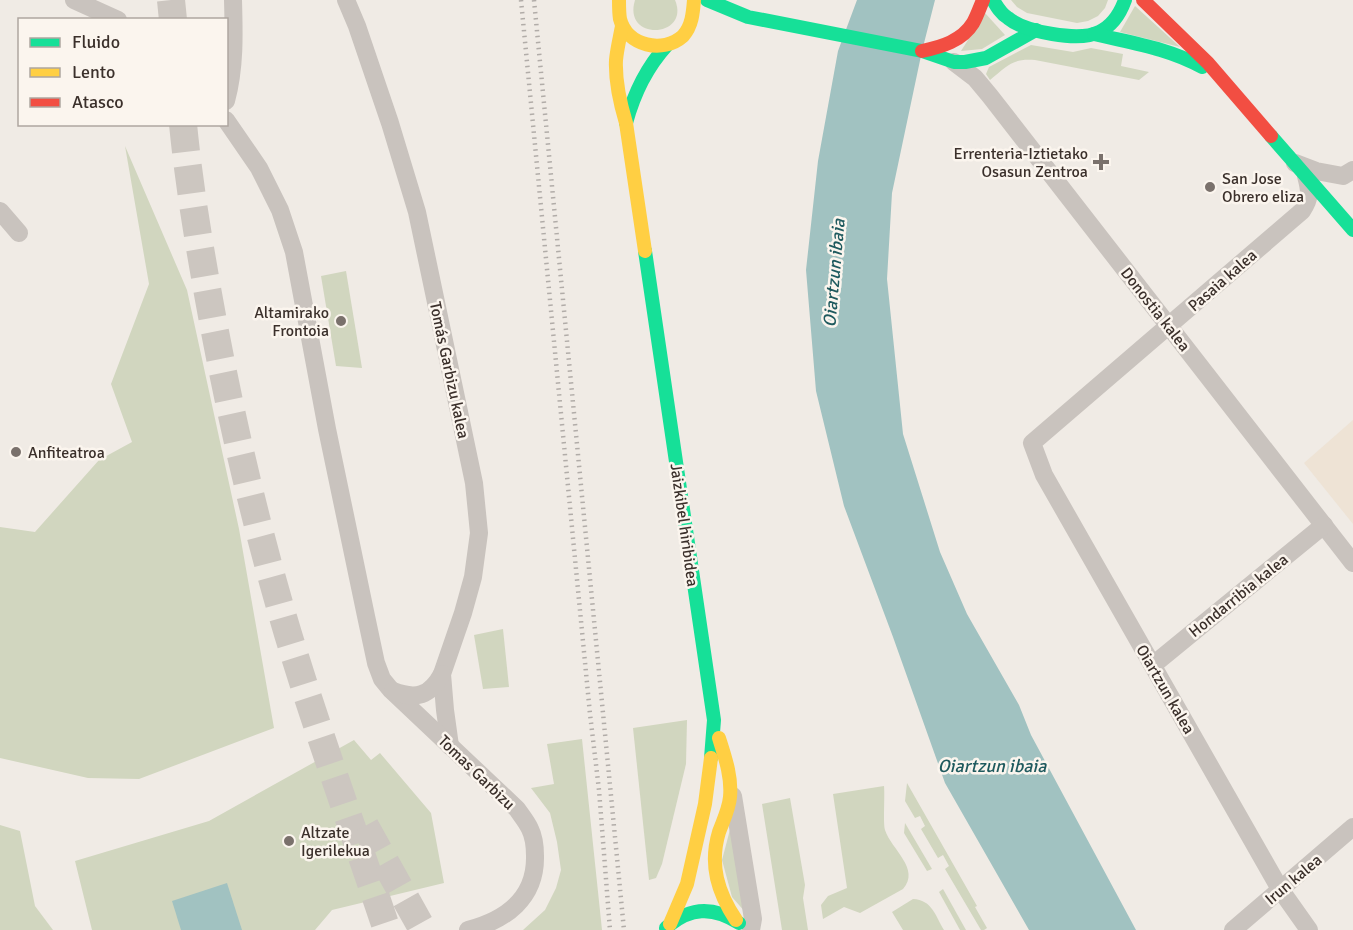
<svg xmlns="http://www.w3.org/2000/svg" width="1353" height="930" font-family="Signika,sans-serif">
  <rect width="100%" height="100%" fill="#f0ebe5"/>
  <g fill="#d1d6bf">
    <path d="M635 0H675C691 38 622 42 635 0Z"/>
    <path d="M1011 0H1108L1105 8 1098 16 1088 21 1077 23 1027 13 1017 7Z"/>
    <path d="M1135 6 1180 47 1120 32Z"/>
    <path d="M985 13 1005 35 982 49 961 51Z"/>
    <path d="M1031 45 1073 52 1091 48 1123 54 1121 66 1149 72 1139 80 1035 60C1012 58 1007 66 990 80L986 74 989 67Z"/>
    <path d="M125 146 187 290 239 529 274 728 139 779 88 778 0 758V527L35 532 99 460 132 442 111 384 149 284Z"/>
    <path d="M346 271 362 368 336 366 321 276Z"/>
    <path d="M503 629 509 687 483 689 474 635Z"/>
    <path d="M687 720 686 764 662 864 656 878 649 880 633 728Z"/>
    <path d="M582 739 602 930H523L545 910 556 888 561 870 557 842 550 813 531 788 554 784 547 744Z"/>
    <path d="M354 740 371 760 380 753 431 813 444 883 332 910 315 930H92L75 861 209 821Z"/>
    <path d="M907 783 977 906 975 907 987 928 984 930H981L945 869 949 866 943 855 938 858 921 829 925 826 920 816 915 818 905 801Z"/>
    <path d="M884 786C885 796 883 822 885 830 891 849 921 869 903 889L860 913 844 907 823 919 821 905 828 896 847 888 833 794Z"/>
    <path d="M790 798 805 885 803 898 808 930H782L762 804Z"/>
    <path d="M732 822 746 913 732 897 722 860Z"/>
    <path d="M905 823 932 869 927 871 904 833Z"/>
    <path d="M0 825 20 831 35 906 53 930H0Z"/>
    <path d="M943 889 966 930H960L939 892Z"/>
    <path d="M913 899C932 900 935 915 944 930H903L892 912Z"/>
  </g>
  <path fill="#eee3d5" d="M1353 420V524L1304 463Z"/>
  <g fill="#a1c2c1">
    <path d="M857 0H935L922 51 892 193 887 279 903 434 940 552 967 614 1019 705 1031 735 1136 930H1029L945 783 893 637 844 506 816 391 806 270 818 161 838 51Z"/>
    <path d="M227 883 242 930H181L172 901Z"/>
  </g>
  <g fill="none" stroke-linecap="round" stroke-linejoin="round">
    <g stroke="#ccc6c0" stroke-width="28" stroke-dasharray="28 14" stroke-linecap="butt">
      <path d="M171 0 173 20"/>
      <path d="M183 124C188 175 196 226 205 277 226 397 253 517 288 634 318 733 354 832 387 930"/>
      <path d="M365 826 423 930"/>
    </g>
    <g stroke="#c9c3be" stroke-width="18">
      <path d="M74 0 118 20"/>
      <path d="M346 0 357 26 390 123 417 212 474 483 479 533 473 577 463 613 442 674 445 710 450 746"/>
      <path d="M954 62 975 78 990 96 1353 563"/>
      <path d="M226 101C235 68 234 34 233 0"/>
      <path d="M226 120 259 168 280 210 294 252 327 429 366 616 376 663 382 679 391 690 517 809C521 815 527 822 530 829 534 837 535 847 535 856 536 898 506 920 468 930"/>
      <path d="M1295 163 1316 171 1343 176 1353 170"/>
      <path d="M1306 176C1310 191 1311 197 1302 211L1032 443 1044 475 1280 889 1309 930"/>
      <path d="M0 211 19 233"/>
      <path d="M1153 665 1324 525"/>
      <path d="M393 691C416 700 430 696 442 674"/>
      <path d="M733 796 753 919 751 930"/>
      <path d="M1233 930 1353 827"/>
    </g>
    <g stroke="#16e098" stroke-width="14">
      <path d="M707 0 748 17 922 51 954 62H965L986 58 1036 30"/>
      <path d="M993 0C997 7 1001 14 1008 18 1025 32 1079 42 1099 32 1112 26 1120 14 1125 0"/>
      <path d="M1094 34C1131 43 1168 48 1202 67"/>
      <path d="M626 123C634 93 646 68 667 45"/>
      <path d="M1271 136 1353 230"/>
      <path d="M645 251 714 720 711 758"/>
      <path d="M666 928C689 907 713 906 739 923"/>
    </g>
    <g stroke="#ffcf43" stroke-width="14">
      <path d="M619 0C619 6 619 13 620 19 627 46 663 54 683 36 692 26 693 13 694 0"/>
      <path d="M622 26C620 37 617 49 616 60 615 81 620 103 626 123L645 251"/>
      <path d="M719 738C725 757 732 777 730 797 729 809 723 821 719 832 709 865 718 893 736 920"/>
      <path d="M670 924 687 884 705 804 711 758"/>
    </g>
    <g stroke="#f24e42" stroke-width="14">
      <path d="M1143 0 1208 63 1271 136"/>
      <path d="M922 51C941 47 962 41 973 23 977 16 980 7 983 0"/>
    </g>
    <g stroke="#b1aca8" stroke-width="4.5" stroke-dasharray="1.5 4.5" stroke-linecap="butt">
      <path d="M521 0 590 714 599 790 610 930"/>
      <path d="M534 0 624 930"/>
    </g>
  </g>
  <g fill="#7a716c" stroke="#fbf5ee" stroke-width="2">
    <path d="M1098 153h6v6h6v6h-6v6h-6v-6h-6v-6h6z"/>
    <circle cx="1210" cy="187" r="6"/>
    <circle cx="341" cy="321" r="6"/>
    <circle cx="16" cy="452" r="6"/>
    <circle cx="289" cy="841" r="6"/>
  </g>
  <g text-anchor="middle" stroke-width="5" stroke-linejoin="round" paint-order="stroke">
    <g font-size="16" fill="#3b302b" stroke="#fbf5ee" text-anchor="start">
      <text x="1088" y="159" text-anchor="end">Errenteria-Iztietako<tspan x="1088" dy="18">Osasun Zentroa</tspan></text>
      <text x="1222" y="184">San Jose<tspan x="1222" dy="18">Obrero eliza</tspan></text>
      <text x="329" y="318" text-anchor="end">Altamirako<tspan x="329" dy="18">Frontoia</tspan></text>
      <text x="28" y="458">Anfiteatroa</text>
      <text x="301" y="838">Altzate<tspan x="301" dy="18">Igerilekua</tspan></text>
    </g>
    <g font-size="16" fill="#3b302b" stroke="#fbf5ee">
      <text transform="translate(1222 280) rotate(-41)" y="6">Pasaia kalea</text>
      <text transform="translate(1156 309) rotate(52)" y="6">Donostia kalea</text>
      <text transform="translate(450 370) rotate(78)" y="6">Tomás Garbizu kalea</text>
      <text transform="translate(685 525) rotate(82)" y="6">Jaizkibel hiribidea</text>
      <text transform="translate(1238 595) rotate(-39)" y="6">Hondarribia kalea</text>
      <text transform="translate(1166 689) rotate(60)" y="6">Oiartzun kalea</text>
      <text transform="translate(477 772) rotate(44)" y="6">Tomas Garbizu</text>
      <text transform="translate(1293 879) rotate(-40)" y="6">Irun kalea</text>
    </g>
    <g font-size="18" font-style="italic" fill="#1f5a5e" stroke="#fbf5ee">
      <text transform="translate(834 273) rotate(-85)" y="6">Oiartzun ibaia</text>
      <text x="992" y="772">Oiartzun ibaia</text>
    </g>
  </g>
  <rect x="18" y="18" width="210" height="108" fill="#fbf5ee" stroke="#aea6a0" stroke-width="1.5"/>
  <rect x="30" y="38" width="30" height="9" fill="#16e098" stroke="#aea6a0" stroke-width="1.5"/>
  <text x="72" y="48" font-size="18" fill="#3b302b">Fluido</text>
  <rect x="30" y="68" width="30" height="9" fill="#ffcf43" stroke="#aea6a0" stroke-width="1.5"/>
  <text x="72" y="78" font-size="18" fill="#3b302b">Lento</text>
  <rect x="30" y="98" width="30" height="9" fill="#f24e42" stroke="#aea6a0" stroke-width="1.5"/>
  <text x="72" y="108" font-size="18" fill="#3b302b">Atasco</text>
</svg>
